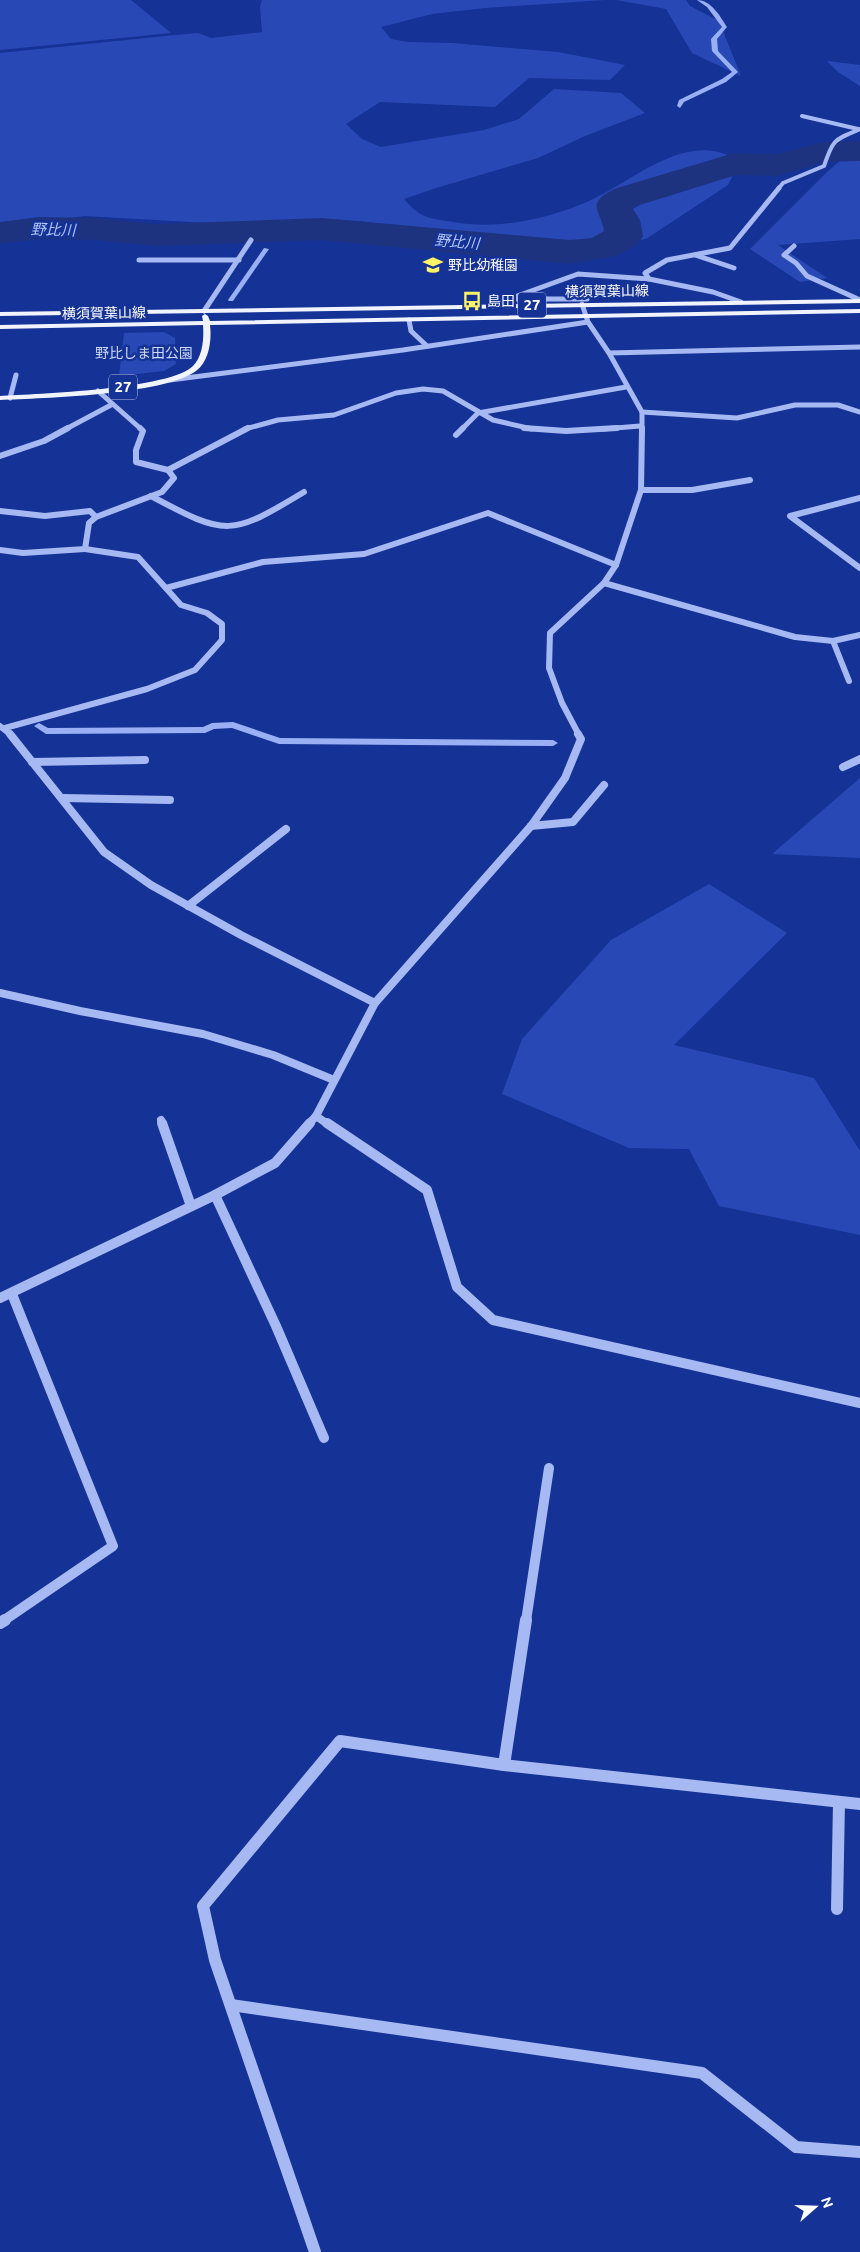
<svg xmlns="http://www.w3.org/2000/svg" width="860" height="2252" font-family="Ubuntu,'Noto Sans JP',sans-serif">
  <rect width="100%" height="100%" fill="#153296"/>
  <g fill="#2849b5">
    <path d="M0 0H131L171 33 0 50Z"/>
    <path d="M262 0H605L485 8 432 14 381 27 391 39 408 42 452 43 558 52 625 65 610 80 529 78 495 107 380 102 346 124 362 139 381 147 417 141 484 130 519 119 554 89 621 93 645 113 585 136 538 158 436 188 404 199C421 219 429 218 453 222 498 230 550 219 591 200 635 180 690 127 740 162L728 185 646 239 590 249 358 221 300 219 243 225 85 216 0 228V53L175 35 198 33 211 38 262 32 260 7Z"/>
    <path d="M616 0H686L690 6 719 21 741 76 692 53 666 9Z"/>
    <path d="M827 61 860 65V86L838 72Z"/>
    <path d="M860 143V239L778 245 827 278 800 282 750 249 826 173Z"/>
    <path d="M164 332 175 338 176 364 164 371 119 376 124 333Z"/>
    <path d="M860 778V858L772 854Z"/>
    <path d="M709 884 787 933 674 1045 814 1078 860 1151V1235L719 1206 689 1149 629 1148 502 1094 522 1039 611 940Z"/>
  </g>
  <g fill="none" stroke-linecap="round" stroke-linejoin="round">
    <g fill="#99b0f4" fill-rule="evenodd">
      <path d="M697 0C711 0 720 16 727 27L717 39 718 51 738 72 726 82 684 102 680 108 677 106 679 100 722 79 732 72 712 51 711 39 722 27 707 7Z"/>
      <path d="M264 248 269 249 233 301H229L228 300Z"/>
      <path d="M233 722 280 738 553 740 558 743 553 746 279 744 232 728 214 729 205 733 46 734 34 726 39 723 48 728 203 727 212 723Z"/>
    </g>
    <path fill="#1e3380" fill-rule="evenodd" d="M860 141V161L825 162 778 176 736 175 640 205 633 209 640 220 643 236 638 244 616 256 570 264 322 240 156 246 97 240 39 239 0 244V222L39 217 97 218 156 224 322 218 570 240 592 238 604 231C600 208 585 205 614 189L734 153 777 154 823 142Z"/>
    <g stroke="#a7b9f2" stroke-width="4">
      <path d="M802 116 858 129"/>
      <path d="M778 189 783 183 824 166C833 139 834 140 860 129"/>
    </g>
    <g stroke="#a7b9f2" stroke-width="5">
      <path d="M794 246 784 255 796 263 807 276 860 300"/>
      <path d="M695 255 734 268"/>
      <path d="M139 260H239"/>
      <path d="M517 299H587"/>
      <path d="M741 302 713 292 649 279 645 273 667 260 730 248 779 188"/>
      <path d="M582 304 588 322 609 353 642 412V429"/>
      <path d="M496 306 509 299 578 274 649 279"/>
      <path d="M204 311 251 240"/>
      <path d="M409 320 411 331 427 346"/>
      <path d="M609 353 860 347"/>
      <path d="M170 380 403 350 588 322"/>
      <path d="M98 391 141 429"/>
      <path d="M10 398 16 375"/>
      <path d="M642 412 737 418 795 405H838L860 412"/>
      <path d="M66 429 111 405"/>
      <path d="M245 429 278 420 334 415 396 393 423 389 443 391 493 420 532 429"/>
      <path d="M462 429 478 413 626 387"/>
      <path d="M603 429 640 426"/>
    </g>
    <g stroke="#a7b9f2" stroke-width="6">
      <path d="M524 428 566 431 617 428"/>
      <path d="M456 435 463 428"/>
      <path d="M0 456 44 441 68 428"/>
      <path d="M168 470 248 428"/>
      <path d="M641 490H692L750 480"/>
      <path d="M151 496C227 537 231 536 304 492"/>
      <path d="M860 498 790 516 860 568"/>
      <path d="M0 511 45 516 90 511 96 517"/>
      <path d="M0 550 23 553 85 549 89 523 96 517 162 492 174 478 168 470 136 462V450L143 431 140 428"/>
      <path d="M604 583 795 637 833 641 860 635"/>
      <path d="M166 588 263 562 364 554 488 513 616 565"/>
      <path d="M833 641 849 681"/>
      <path d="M0 726 11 735"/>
      <path d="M5 728 147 689 195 670 222 640V624L207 613 181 605 138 557 85 549"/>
      <path d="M579 735 562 703 549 668 550 633 604 583 616 565 641 490 642 428"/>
    </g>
    <g stroke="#a7b9f2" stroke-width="8">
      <path d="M10 734 104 852 151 885 241 935 375 1003"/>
      <path d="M32 762 145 760"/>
      <path d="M843 767 860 759"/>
      <path d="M63 798 170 800"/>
      <path d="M531 826 573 822 604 785"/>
      <path d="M188 906 286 829"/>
      <path d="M0 993 80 1011 203 1034 273 1055 334 1080"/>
      <path d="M316 1116 329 1125"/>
      <path d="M161 1120 163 1125"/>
      <path d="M308 1125 316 1116 375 1003 531 826 565 778 581 739 578 734"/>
    </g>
    <g stroke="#a7b9f2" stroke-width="10">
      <path d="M162 1123 191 1206"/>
      <path d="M327 1123 427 1190 457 1287 493 1320 860 1403"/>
      <path d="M215 1195 276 1326 324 1438"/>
      <path d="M0 1298 215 1195 275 1163 310 1123"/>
      <path d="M3 1621 113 1546 12 1294"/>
      <path d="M526 1621 549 1468"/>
    </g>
    <g stroke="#a7b9f2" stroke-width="12">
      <path d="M0 1623 5 1620"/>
      <path d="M504 1765 526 1620"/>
      <path d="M837 1909 839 1802"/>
      <path d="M231 2005 702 2073 796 2147 860 2152"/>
      <path d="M315 2252 215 1960 203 1906 340 1741 504 1765 860 1804"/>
    </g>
    <g fill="#f1f4ff" fill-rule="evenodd">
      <path d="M860 299V303L0 316V312Z"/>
      <path d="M860 309V313L210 325C212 340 209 362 196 371 163 395 43 398 0 400V396C36 394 171 389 193 366 203 356 204 338 203 325L0 329V325L203 321 202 316 205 314 208 316 210 321Z"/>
    </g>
  </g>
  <defs>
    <symbol id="school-bare" viewBox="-9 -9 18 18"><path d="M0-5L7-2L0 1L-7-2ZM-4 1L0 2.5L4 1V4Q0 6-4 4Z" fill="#fff367" stroke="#153296" stroke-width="2.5" paint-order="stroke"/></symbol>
    <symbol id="bus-bare" viewBox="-9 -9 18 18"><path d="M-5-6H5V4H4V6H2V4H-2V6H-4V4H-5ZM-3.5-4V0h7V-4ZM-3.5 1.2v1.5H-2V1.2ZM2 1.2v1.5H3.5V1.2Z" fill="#fff367" stroke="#153296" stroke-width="2.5" paint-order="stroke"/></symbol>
  </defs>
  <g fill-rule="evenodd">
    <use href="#school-bare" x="419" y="251" width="28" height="28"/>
    <use href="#bus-bare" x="458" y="287" width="28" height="28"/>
  </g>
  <g text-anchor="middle" stroke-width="5" stroke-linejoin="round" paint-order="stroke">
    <g font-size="14" fill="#fff" stroke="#153296" text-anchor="start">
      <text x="448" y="270">野比幼稚園</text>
      <text x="487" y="306">島田</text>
    </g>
    <g font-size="14" fill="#fff" stroke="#153296">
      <text transform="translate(607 291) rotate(-1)" y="5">横須賀葉山線</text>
      <text transform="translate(104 313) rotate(-1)" y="5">横須賀葉山線</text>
    </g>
    <g font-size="14" fill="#ced9fc" stroke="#153296">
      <text x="144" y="358">野比しま田公園</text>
    </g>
    <g font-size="15" font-style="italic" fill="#b3c4f8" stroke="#153296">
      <text transform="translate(53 230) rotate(1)" y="5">野比川</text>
      <text transform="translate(457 242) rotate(5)" y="5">野比川</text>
    </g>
    <g fill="#153296" stroke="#b9c2e0" stroke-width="1">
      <rect x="518" y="292.5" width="28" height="25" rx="4"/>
      <rect x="109" y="374.5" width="28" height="25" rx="4"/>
    </g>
    <g font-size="15" font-weight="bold" fill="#fff">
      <text x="532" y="310">27</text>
      <text x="123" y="392">27</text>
    </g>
  </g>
  <g transform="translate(815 2207) rotate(70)" stroke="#153296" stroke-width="4" paint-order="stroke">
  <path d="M0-4L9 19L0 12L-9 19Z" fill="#ffffff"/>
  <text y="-8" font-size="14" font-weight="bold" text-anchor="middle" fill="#ffffff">N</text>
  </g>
</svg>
